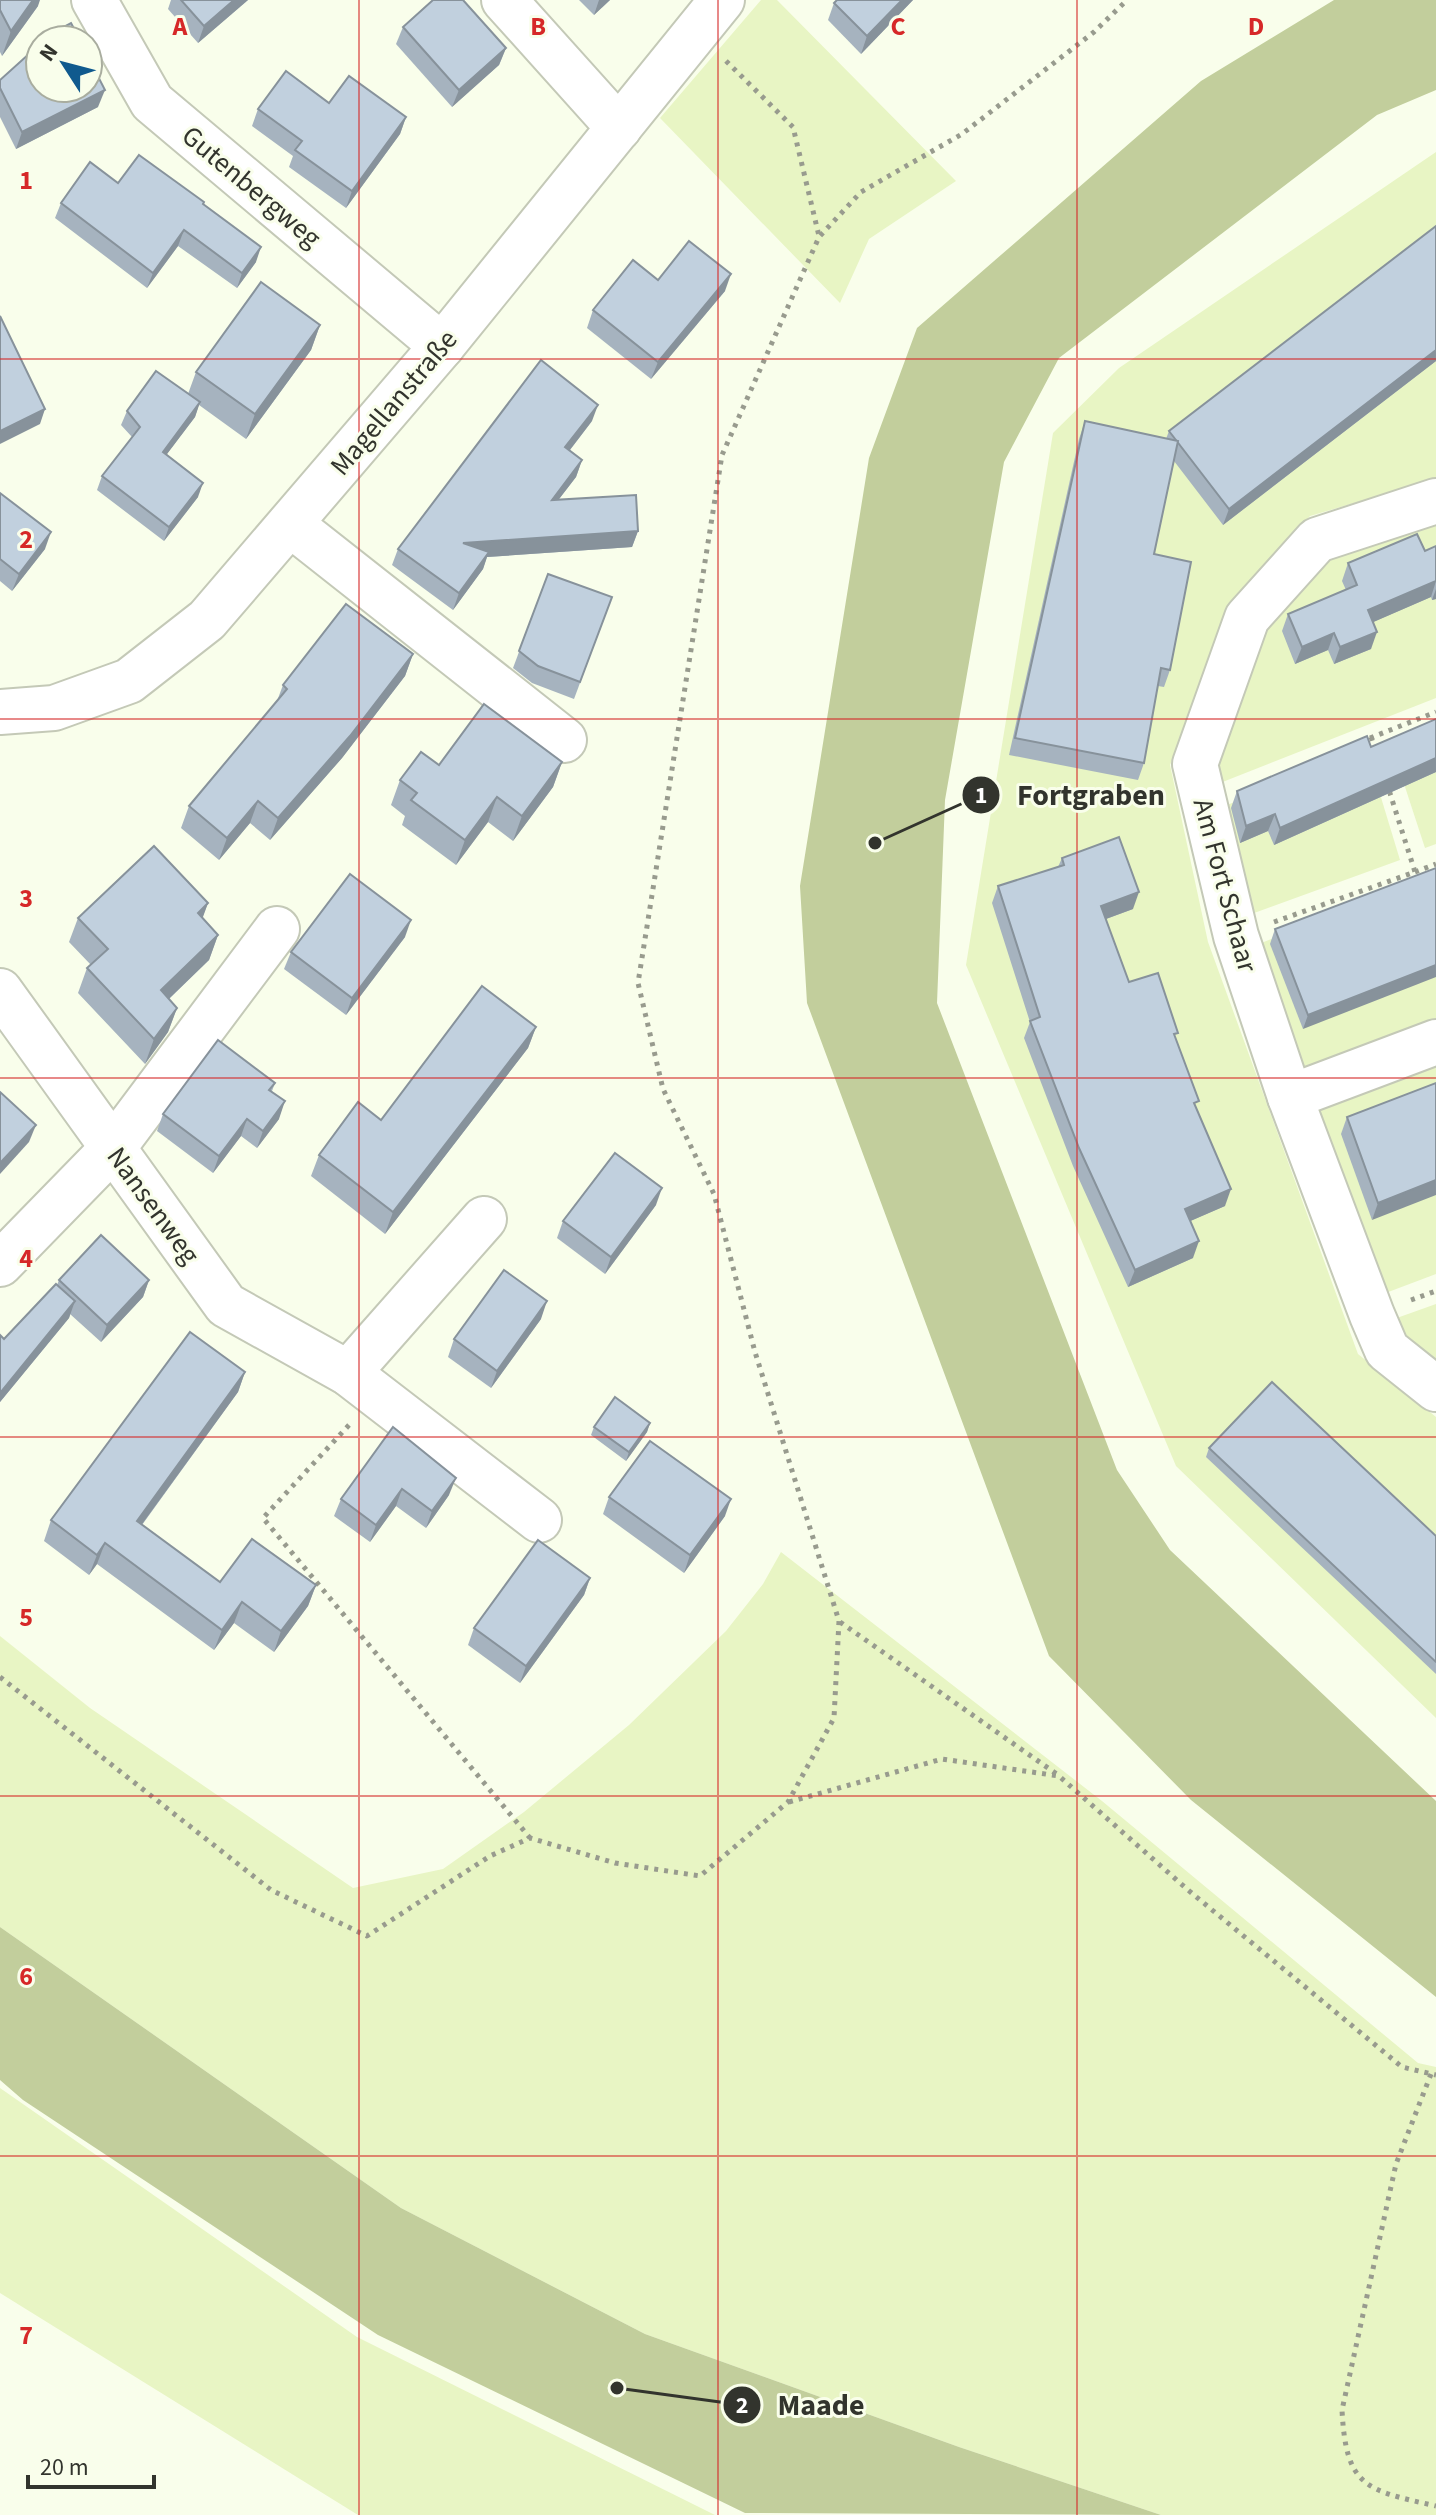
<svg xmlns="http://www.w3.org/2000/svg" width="1436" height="2515" font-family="'Source Sans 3',sans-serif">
  <rect width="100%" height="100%" fill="#f9feeb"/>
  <g fill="#e8f5c4">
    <path d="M761 0H777L956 181 869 239 840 303 660 118Z"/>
    <path d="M1436 152V479L1310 516 1229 605 1170 765 1208 942 1358 1354 1436 1417V1718L1176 1466 966 965 1053 433 1119 368Z"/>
    <path d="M1436 517V698L1215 785 1211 763 1262 627 1325 554Z"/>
    <path d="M1436 724V844L1425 848 1390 741Z"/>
    <path d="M1366 748 1400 860 1246 916 1215 810Z"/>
    <path d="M1436 875V1024L1301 1075 1256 945Z"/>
    <path d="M1436 1063V1274L1383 1294 1315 1108Z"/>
    <path d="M1436 1304V1364L1399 1334 1394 1319Z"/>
    <path d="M781 1552 1102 1801 1418 2063 1436 2067V2515H1161L959 2447 645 2334 401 2208 0 1927V1636L90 1708 353 1888 443 1869 524 1812 629 1725 726 1631 763 1584Z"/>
    <path d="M0 2088 357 2337 715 2515H358L0 2293Z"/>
  </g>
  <g fill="#c2ce9c">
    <path d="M1334 0H1436V90L1377 115 1059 358 1004 462 945 800 937 1003 1117 1470 1170 1550 1436 1801V1997L1191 1800 1049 1656 807 1003 800 886 869 458 917 328 1201 81Z"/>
    <path d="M0 1927 401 2208 645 2334 959 2447 1161 2515 745 2513 378 2335 23 2100 0 2080Z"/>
  </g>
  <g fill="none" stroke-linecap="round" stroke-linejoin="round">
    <defs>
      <g id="minor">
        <path d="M94 0 152 102 442 346"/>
        <path d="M504 0 619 128"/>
        <path d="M1436 501 1317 540 1247 618 1195 764 1236 936 1290 1097 1372 1315 1387 1350 1436 1389"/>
        <path d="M290 524 564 740"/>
        <path d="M0 712 54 708 129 681 207 620 442 346 722 0"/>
        <path d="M0 991 226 1305 348 1373 539 1520"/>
        <path d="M1290 1097 1436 1042"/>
        <path d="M0 1264 113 1148 277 929"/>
        <path d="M348 1373 484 1219"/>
      </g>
    </defs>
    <use href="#minor" stroke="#c4c9b7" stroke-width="48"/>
    <g stroke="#989b8e" stroke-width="5" stroke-dasharray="4 6" stroke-linecap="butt">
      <path d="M726 61 793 127 819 236"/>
      <path d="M1371 737 1376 751"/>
      <path d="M1370 738 1436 712"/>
      <path d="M1415 872 1436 864"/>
      <path d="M1274 922 1415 872 1388 787"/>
      <path d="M1411 1300 1436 1291"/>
      <path d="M349 1425 263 1518 530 1838"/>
      <path d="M840 1622 1058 1775"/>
      <path d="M0 1677 271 1890 367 1936 490 1856 530 1838 615 1863 700 1876 788 1802 834 1718 839 1621 755 1352 714 1194 663 1089 638 983 722 455 819 237 861 192 962 134 1094 32 1127 0"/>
      <path d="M789 1802 942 1759 1059 1776 1188 1890 1402 2067 1436 2075"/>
      <path d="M1431 2074 1396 2164 1342 2410C1346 2487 1365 2490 1436 2506"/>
    </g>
    <use href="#minor" stroke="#fff" stroke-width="44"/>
  </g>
  <g fill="#a6b3bf">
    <path d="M0 0 38 6 2 56 0 52Z"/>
    <path d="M171 0H248L198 43 168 9Z"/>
    <path d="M579 0H610L594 15Z"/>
    <path d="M837 0H913L861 54 828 20 834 3Z"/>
    <path d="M403 27 506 48 499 65 452 107 396 44Z"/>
    <path d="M0 80 98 107 16 149 0 117Z"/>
    <path d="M329 103 406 117 400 134 346 208 289 167 293 156 252 126 258 109Z"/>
    <path d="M118 183 204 202 203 205 256 262 237 288 178 246 147 288 55 218 61 203Z"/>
    <path d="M1436 226V361L1223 525 1174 461 1154 554 1170 670 1164 687 1158 686 1144 763 1138 780 1009 755 1079 439 1085 421 1166 439 1169 431Z"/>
    <path d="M658 280 725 291 651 379 587 328 593 310Z"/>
    <path d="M320 325 311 350 246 439 199 405 195 417 166 455 198 497 164 541 97 490 102 476 132 437 121 425 127 411 188 394 196 372Z"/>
    <path d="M592 421 570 450 582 460 576 477 559 499 638 531 632 547 487 557 483 569 453 610 392 565 398 549Z"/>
    <path d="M0 493 45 549 12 591 0 581Z"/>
    <path d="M1436 546V599L1432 600 1431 597 1373 622 1371 649 1334 664 1328 650 1295 664 1282 631 1288 614 1346 590 1342 581 1348 563 1425 551Z"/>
    <path d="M548 574 612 597 574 699 532 683 513 668Z"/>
    <path d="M413 654 405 676 342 758 270 840 250 823 219 860 181 828 189 806 277 701 283 685Z"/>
    <path d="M1436 719V772L1274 845 1268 831 1240 843 1231 808 1237 791 1371 747Z"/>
    <path d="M562 762 553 787 513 841 488 822 456 865 402 825 405 816 391 805 400 780 439 765Z"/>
    <path d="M1062 858 1133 909 1106 919 1129 982 1175 1038 1225 1206 1190 1221 1193 1258 1128 1287 1073 1166 1024 1038 1030 1022 992 903 998 886 1058 867Z"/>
    <path d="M1436 868 1303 1029 1270 944 1275 929Z"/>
    <path d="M208 903 202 918 218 935 209 960 169 999 177 1008 168 1032 145 1064 78 993 87 968 91 965 69 942 78 918Z"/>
    <path d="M405 937 346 1015 284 969 291 952Z"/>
    <path d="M536 1027 528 1048 385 1234 311 1176 319 1155 381 1120Z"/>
    <path d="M275 1083 272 1091 279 1119 257 1148 241 1136 213 1173 157 1131 163 1114Z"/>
    <path d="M1436 1083 1372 1220 1341 1134 1347 1117Z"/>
    <path d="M656 1205 605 1274 557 1238 563 1221Z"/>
    <path d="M59 1280H149L143 1297 101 1342 70 1314 69 1318 0 1402V1335L4 1339 57 1285Z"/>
    <path d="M541 1319 491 1388 448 1357 454 1339Z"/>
    <path d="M245 1372 238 1392 142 1525 220 1582 316 1585 308 1606 274 1652 234 1623 214 1650 97 1564 89 1575 44 1541 51 1520Z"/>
    <path d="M650 1423 647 1432 626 1461 591 1435 594 1427Z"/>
    <path d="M393 1427 449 1495 426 1528 396 1506 370 1542 334 1516 341 1499Z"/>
    <path d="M1209 1448 1436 1536V1674L1206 1457Z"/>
    <path d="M609 1497 725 1516 684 1573 603 1514Z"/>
    <path d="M590 1578 584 1595 520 1683 468 1645 474 1628Z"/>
  </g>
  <g fill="#87929b">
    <path d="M33 0H40L38 6 2 56 11 31Z"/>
    <path d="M234 0H248L198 43 204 26Z"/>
    <path d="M599 0H610L594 15Z"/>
    <path d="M902 0H913L861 54 867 36Z"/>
    <path d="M506 48 499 65 452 107 459 90Z"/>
    <path d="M105 90 98 107 16 149 22 132Z"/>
    <path d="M406 117 400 134 346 208 352 191Z"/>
    <path d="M184 230 178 246 147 288 153 273Z"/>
    <path d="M261 247 256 262 237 288 242 273Z"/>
    <path d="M731 274 725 291 651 379 658 362Z"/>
    <path d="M320 325 311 350 246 439 255 414Z"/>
    <path d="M1436 350V361L1223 525 1229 509Z"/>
    <path d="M200 402 195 417 158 466 163 452Z"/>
    <path d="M598 405 592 421 559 464 565 447Z"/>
    <path d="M45 409 40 424 0 444V431Z"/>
    <path d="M582 460 576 477 546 516 552 500Z"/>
    <path d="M203 483 198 497 164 541 169 527Z"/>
    <path d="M638 531 632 547 487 557 483 569 453 610 459 593 463 543Z"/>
    <path d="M51 532 45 549 12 591 19 574Z"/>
    <path d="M1436 581 1431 597 1362 627 1368 610Z"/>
    <path d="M1436 589V599L1432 600Z"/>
    <path d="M1377 632 1371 649 1334 664 1340 647Z"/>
    <path d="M1334 633 1328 650 1295 664 1302 647Z"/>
    <path d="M413 654 405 676 342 758 270 840 278 818Z"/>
    <path d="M1436 758V772L1274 845 1280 828Z"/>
    <path d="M562 762 553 787 513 841 522 816Z"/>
    <path d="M497 797 488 822 456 865 465 840Z"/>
    <path d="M258 801 250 823 219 860 227 838Z"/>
    <path d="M1275 814 1268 831 1240 843 1246 826Z"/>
    <path d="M1139 892 1133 909 1095 923 1101 906Z"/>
    <path d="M208 903 199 928 198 913Z"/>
    <path d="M411 920 405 937 346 1015 352 998Z"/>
    <path d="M218 935 209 960 152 1015 161 990Z"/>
    <path d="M1436 965V977L1303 1029 1308 1015Z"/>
    <path d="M177 1008 168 1032 145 1064 154 1039Z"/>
    <path d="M536 1027 528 1048 385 1234 393 1212Z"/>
    <path d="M285 1101 279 1119 257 1148 263 1131Z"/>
    <path d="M247 1119 241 1136 213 1173 219 1156Z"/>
    <path d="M36 1125 29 1142 0 1174V1163Z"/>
    <path d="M1436 1180V1195L1372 1220 1378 1203Z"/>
    <path d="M662 1188 656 1205 605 1274 611 1257Z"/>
    <path d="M1231 1189 1225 1206 1179 1226 1185 1209Z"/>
    <path d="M1199 1241 1193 1258 1128 1287 1135 1270Z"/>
    <path d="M149 1280 143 1297 101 1342 107 1325Z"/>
    <path d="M75 1301 69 1318 0 1402V1393Z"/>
    <path d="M547 1301 541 1319 491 1388 497 1371Z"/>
    <path d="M245 1372 238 1392 129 1542 137 1521Z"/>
    <path d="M650 1423 647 1432 626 1461 629 1452Z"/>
    <path d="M456 1478 449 1495 426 1528 432 1511Z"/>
    <path d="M402 1489 396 1506 370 1542 376 1525Z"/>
    <path d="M731 1499 725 1516 684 1573 690 1555Z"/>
    <path d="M105 1543 97 1564 89 1575 97 1555Z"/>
    <path d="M590 1578 584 1595 520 1683 526 1666Z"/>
    <path d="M316 1585 308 1606 274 1652 281 1631Z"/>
    <path d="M242 1602 234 1623 214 1650 222 1630Z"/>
  </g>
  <g fill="#c1d0de" stroke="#87929b" stroke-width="2">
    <path d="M0 0H33L11 31 0 10Z"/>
    <path d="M181 0H234L204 26Z"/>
    <path d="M433 0H463L506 48 459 90 403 27Z"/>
    <path d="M837 0H902L867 36 834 3Z"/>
    <path d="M71 23 80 40H44L52 33Z"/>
    <path d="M40 44V88H88V57L105 90 22 132 0 88V80Z"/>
    <path d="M286 71 329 103 349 76 406 117 352 191 295 150 302 141 258 109Z"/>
    <path d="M139 155 204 202 203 204 261 247 242 273 184 230 153 273 61 203 90 162 118 183Z"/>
    <path d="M1436 226V350L1229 509 1169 431Z"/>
    <path d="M689 241 731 274 658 362 593 310 633 260 658 280Z"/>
    <path d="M261 282 320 325 255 414 196 372Z"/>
    <path d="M0 316 45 409 0 431Z"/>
    <path d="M541 360 598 405 565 447 582 460 552 500 636 495 638 531 463 543 489 552 459 593 398 549Z"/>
    <path d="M156 371 200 402 163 452 203 483 169 527 102 476 140 427 127 411Z"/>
    <path d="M1085 421 1178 441 1154 554 1191 562 1170 670 1161 668 1144 763 1015 738Z"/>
    <path d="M0 493 51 532 19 574 0 559Z"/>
    <path d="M1417 534 1425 551 1436 546V581L1368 610 1377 632 1340 647 1334 633 1302 647 1288 614 1357 585 1348 563Z"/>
    <path d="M548 574 612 597 580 682 538 666 519 651Z"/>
    <path d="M346 604 413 654 350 736 278 818 258 801 227 838 189 806 287 689 283 685Z"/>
    <path d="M484 704 562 762 522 816 497 797 465 840 411 800 417 793 400 780 421 752 439 765Z"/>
    <path d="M1436 719V758L1280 828 1275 814 1246 826 1237 791 1367 736 1371 747Z"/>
    <path d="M1119 837 1139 892 1101 906 1129 982 1158 973 1178 1033 1174 1034 1199 1101 1194 1103 1231 1189 1185 1209 1199 1241 1135 1270 1079 1148 1030 1021 1040 1017 998 886 1064 865 1062 858Z"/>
    <path d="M154 846 208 903 198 913 218 935 161 990 177 1008 154 1039 87 968 108 949 78 918Z"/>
    <path d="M1436 868V965L1308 1015 1275 929Z"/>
    <path d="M350 874 411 920 352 998 291 952Z"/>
    <path d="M482 986 536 1027 393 1212 319 1155 358 1102 381 1120Z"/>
    <path d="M218 1040 275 1083 269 1090 285 1101 263 1131 247 1119 219 1156 163 1114Z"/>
    <path d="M1436 1083V1180L1378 1203 1347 1117Z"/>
    <path d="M0 1092 36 1125 0 1163Z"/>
    <path d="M615 1153 662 1188 611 1257 563 1221Z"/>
    <path d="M101 1235 149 1280 107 1325 59 1280Z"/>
    <path d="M504 1270 547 1301 497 1371 454 1339Z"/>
    <path d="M56 1284 75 1301 0 1393V1335L4 1339Z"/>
    <path d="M190 1332 245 1372 137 1521 220 1582 252 1539 316 1585 281 1631 242 1602 222 1630 105 1543 97 1555 51 1520Z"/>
    <path d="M1272 1382 1436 1536V1662L1209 1448Z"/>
    <path d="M615 1397 650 1423 629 1452 594 1427Z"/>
    <path d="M393 1427 456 1478 432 1511 402 1489 376 1525 341 1499Z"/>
    <path d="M650 1441 731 1499 690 1555 609 1497Z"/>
    <path d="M538 1540 590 1578 526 1666 474 1628Z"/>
  </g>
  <path fill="none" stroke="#d62828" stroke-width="2" stroke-opacity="0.55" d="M359 0V2515M718 0V2515M1077 0V2515M0 359H1436M0 719H1436M0 1078H1436M0 1437H1436M0 1796H1436M0 2156H1436"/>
  <g text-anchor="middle" stroke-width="6" stroke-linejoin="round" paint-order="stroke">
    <g font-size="28" fill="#32342d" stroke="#f9feeb">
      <text transform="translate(252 186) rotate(40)" y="10">Gutenbergweg</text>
      <text transform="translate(393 402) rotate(-50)" y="10">Magellanstraße</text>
      <text transform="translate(1226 885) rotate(75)" y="10">Am Fort Schaar</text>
      <text transform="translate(154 1205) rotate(54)" y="10">Nansenweg</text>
    </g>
  </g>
  <g font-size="26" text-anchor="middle" font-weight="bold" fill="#d62828" stroke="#f9feeb" stroke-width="6" stroke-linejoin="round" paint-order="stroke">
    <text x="180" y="35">A</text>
    <text x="538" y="35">B</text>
    <text x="898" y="35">C</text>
    <text x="1256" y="35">D</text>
    <text x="26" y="189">1</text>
    <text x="26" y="548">2</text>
    <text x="26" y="907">3</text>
    <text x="26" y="1267">4</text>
    <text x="26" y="1626">5</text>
    <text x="26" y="1985">6</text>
    <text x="26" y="2344">7</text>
  </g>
  <path fill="none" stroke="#32342d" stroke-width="3" d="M875 843L981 795M617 2388L742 2405"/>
  <g fill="#32342d" stroke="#f9feeb" stroke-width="3">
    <circle cx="875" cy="843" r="8"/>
    <circle cx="617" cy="2388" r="8"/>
    <circle cx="981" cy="795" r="20"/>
    <circle cx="742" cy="2405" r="20"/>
  </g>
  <g font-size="24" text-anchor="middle" font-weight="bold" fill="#fff">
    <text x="981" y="803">1</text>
    <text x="742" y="2413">2</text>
  </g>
  <g font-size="30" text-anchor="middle" font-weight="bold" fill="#32342d" stroke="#f9feeb" stroke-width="6" stroke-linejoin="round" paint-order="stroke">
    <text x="1091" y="805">Fortgraben</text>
    <text x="821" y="2415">Maade</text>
  </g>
  <g transform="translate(64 64) rotate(306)"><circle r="38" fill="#f9feeb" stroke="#a9ad9f" stroke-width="2"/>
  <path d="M0-6L14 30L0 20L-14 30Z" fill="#105a8e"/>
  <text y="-12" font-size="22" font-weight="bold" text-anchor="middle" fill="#32342d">N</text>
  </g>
  <path d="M28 2475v12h126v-12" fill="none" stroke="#32342d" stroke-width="4"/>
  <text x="40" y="2475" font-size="24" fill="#32342d" stroke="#f9feeb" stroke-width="6" paint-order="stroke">20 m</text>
</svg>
